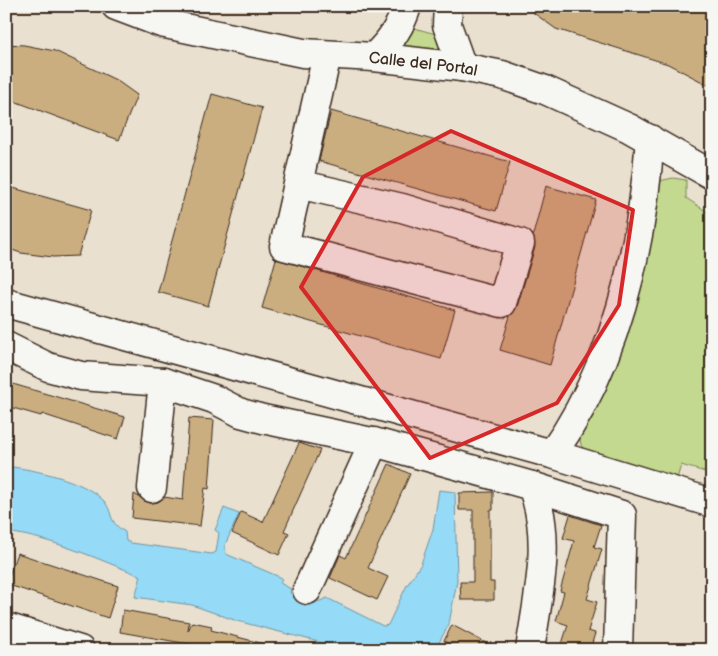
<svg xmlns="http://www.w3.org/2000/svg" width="718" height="656" font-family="'Balsamiq Sans',sans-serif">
  <rect width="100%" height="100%" fill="#e9e0d0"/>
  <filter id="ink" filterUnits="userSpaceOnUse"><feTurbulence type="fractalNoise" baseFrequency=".02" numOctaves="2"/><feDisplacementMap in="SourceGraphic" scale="10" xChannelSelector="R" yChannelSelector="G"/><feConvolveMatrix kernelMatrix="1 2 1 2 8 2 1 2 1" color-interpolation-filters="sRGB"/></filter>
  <g filter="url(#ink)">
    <g fill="#c2d98f" stroke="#7e8256">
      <path d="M414 28 436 34 440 43 439 53 404 54 399 37 405 30Z"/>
      <path d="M673 178 686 180V198L712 215V474L681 465 676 482 590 458 581 445 579 433 659 181Z"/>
    </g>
    <path fill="#95daf7" stroke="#7194a0" d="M6 466C35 470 83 479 104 501 114 513 107 521 125 532L126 541 131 543 212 554 216 552 219 533 215 530 224 508 239 514 225 545 226 554 282 578 280 583 291 589 290 593C304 600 313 606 327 598L383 626 388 625 406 587 421 564 433 529 439 490 455 492 457 581 449 624 435 650H350L237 621 192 605 135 597 141 576C98 559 52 538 6 532Z"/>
    <g fill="#cbae80" stroke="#3b2a1e">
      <path d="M524 6H712V87L668 64 556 29Z"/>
      <path d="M6 44 24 45 55 51 116 80 137 95 119 140 6 98Z"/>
      <path d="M212 94 262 108 208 306 158 292Z"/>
      <path d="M331 111 510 162 496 211 319 161Z"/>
      <path d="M6 186 91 210 78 256 53 257 21 253 6 248Z"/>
      <path d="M546 186 596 200 550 365 500 350 510 316 517 307 535 247 533 235Z"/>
      <path d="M276 259 455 310 441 359 262 308Z"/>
      <path d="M6 382 125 417 118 439 42 414 41 416 6 406Z"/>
      <path d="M189 418 214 420 209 489 205 488 200 526 132 518 134 494 150 503 158 502 164 497 183 500Z"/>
      <path d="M299 443 320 450 284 531 289 533 279 555 232 533 241 512 263 522Z"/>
      <path d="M389 464 410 474 368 568 388 577 377 600 330 578 340 555 346 558Z"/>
      <path d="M493 492V510H490V582H494V600H461L460 582H473V510H459V493Z"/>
      <path d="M570 515 601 525 594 547 602 549 587 599 597 602 588 631 595 633 590 650H560L568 625 556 621 564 592 560 591 574 541 563 538Z"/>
      <path d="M17 553 118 586 108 618 6 584Z"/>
      <path d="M123 610 189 622 188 631 192 622 212 626 211 630 264 644 263 650H223L120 632Z"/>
      <path d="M452 625 499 650H461L444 641Z"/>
    </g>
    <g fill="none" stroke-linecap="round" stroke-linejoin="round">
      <defs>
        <g id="minor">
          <path id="s1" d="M116 6 161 23 303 53 374 57 462 67 502 75 545 90 629 128 712 175"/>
          <path d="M448 6 447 25 462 67"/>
          <path d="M374 57C390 42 401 27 407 6"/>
          <path d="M298 184 402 208 520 243 502 303 284 246 327 55"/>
          <path d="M6 303 552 454 712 503"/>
          <path d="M6 346 48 367 81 376 163 382 214 399 241 413 263 419 381 444 532 486C553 539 538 595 530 650"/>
          <path d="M552 454C616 364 642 248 650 139"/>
          <path d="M532 486 622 515 618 650"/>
          <path d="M152 488 163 382"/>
          <path d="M307 590 374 442"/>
          <path d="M6 627 80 650"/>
        </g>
      </defs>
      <use href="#minor" stroke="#3b2a1e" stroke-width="31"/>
      <use href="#minor" stroke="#f6f6f2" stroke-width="28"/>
    </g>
  </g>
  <path fill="#d62828" fill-opacity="0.2" stroke="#d62828" stroke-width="4" stroke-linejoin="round" d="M451 131 633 210 619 305 557 403 430 458 301 287 363 177Z"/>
  <g text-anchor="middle" stroke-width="4" stroke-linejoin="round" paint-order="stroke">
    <g font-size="16" fill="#3b2a1e" stroke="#f6f6f2">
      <text dy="6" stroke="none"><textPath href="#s1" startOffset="314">Calle del Portal</textPath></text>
    </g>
  </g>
  <rect width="718" height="656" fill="none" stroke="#f6f6f2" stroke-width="25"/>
  <rect x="12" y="12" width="693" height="631" fill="none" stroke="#3b2a1e" stroke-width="2" filter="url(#ink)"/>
</svg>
